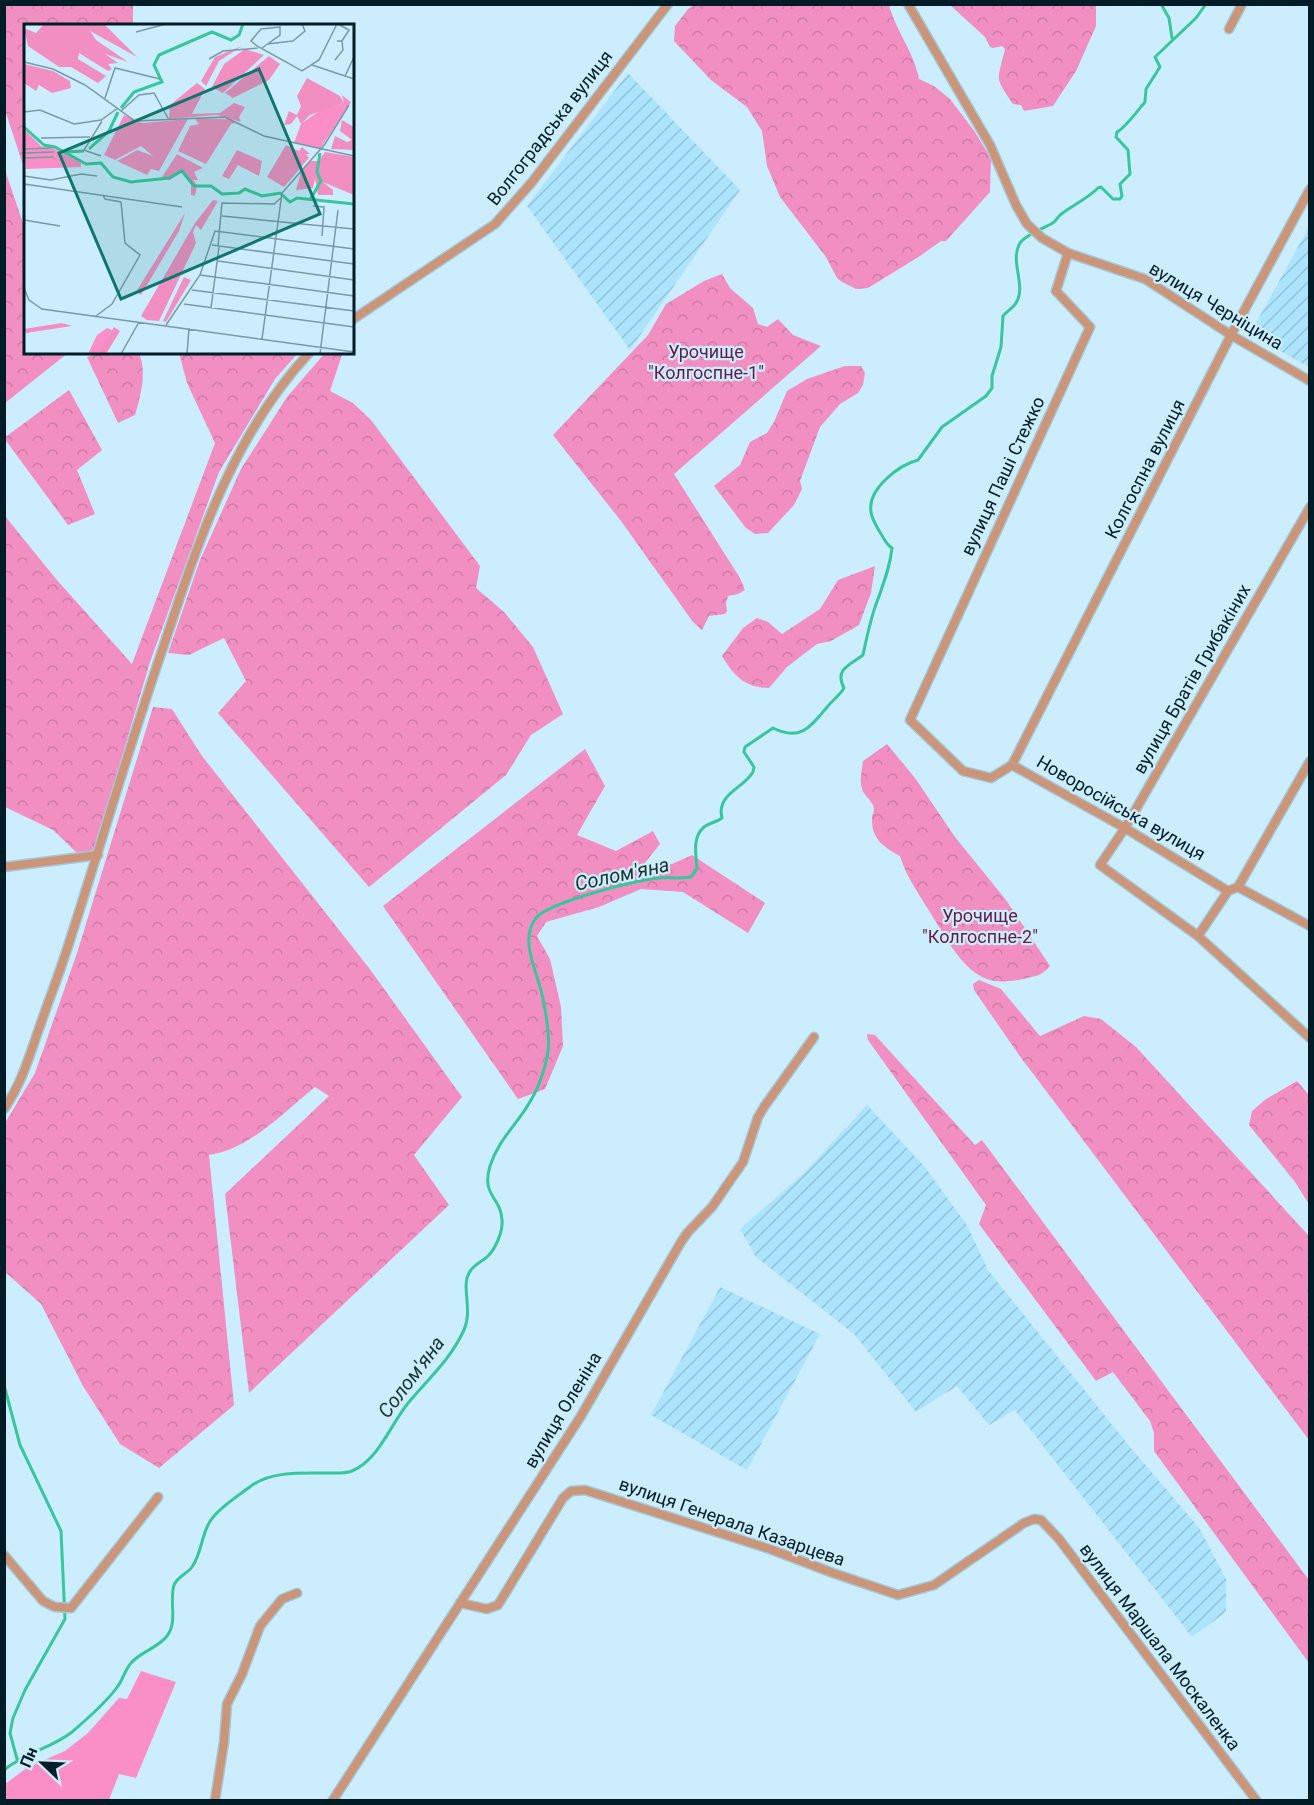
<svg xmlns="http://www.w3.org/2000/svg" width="1314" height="1805" font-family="Roboto,sans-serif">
  <defs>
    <pattern id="industrial-furrows" width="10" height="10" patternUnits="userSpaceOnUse" patternTransform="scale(1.5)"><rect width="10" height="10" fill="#ace4fe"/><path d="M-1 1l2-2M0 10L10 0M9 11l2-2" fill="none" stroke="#92c3da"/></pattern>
    <pattern id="forest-crowns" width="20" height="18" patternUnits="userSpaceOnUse" patternTransform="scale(1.5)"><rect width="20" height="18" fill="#f28fc2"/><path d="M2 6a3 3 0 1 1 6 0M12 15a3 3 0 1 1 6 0" fill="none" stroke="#ce7ba7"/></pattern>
  </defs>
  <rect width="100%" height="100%" fill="#cbedfd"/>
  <g fill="url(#industrial-furrows)">
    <path d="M628 73 740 190 630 350 527 206Z"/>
    <path d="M1309 227V367L1250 334Z"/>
    <path d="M867 1105 924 1166 967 1225 988 1270 1130 1447 1200 1529 1226 1579V1612L1192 1637 1015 1410 989 1425 957 1386 916 1412 854 1334 756 1257 740 1229 803 1174Z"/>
    <path d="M720 1287 820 1334 747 1470 651 1415Z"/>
  </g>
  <g fill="url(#forest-crowns)">
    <path d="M696 4 889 5C896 31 914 52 919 79L934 86 950 99 975 132 991 159 990 192 946 241H941L920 256 868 288 856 289 842 282 837 278 826 257 780 197 767 166 762 131 747 107 711 80 674 41 675 26 688 9Z"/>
    <path d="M4 5H133V25L26 26 25 171 5 110Z"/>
    <path d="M950 5H1096V26L1076 71 1053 106 1024 111 1021 105 1013 104C993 75 998 81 1005 49L1002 46 993 48 990 47 985 37Z"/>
    <path d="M5 170 25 229 26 352 68 353 5 403Z"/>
    <path d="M722 274 730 288 753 308 758 324 767 327 778 319 793 335 821 346 674 474 740 578 745 590 738 594 728 596 726 603 727 611 725 614 709 616 702 630 693 622 621 521 553 435 648 335 666 304 704 281Z"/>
    <path d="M98 353H139C147 373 141 394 135 415L118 423 87 357Z"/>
    <path d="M179 353H298L275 379 219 472 150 662 94 851 76 852 53 830 5 807V516L56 579 132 664 215 443 187 383Z"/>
    <path d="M325 353H340L342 355 330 391 353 403 371 420 480 566 476 588 504 612 533 647 563 714 531 735 506 775 369 887 218 713 246 681 224 638 189 655 168 653 200 560 241 469 287 397Z"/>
    <path d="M845 366H861L865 373 863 385 858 393 840 404 820 427 800 481 802 489 794 505 768 533 755 534 746 528 714 486 740 465 750 442 767 433 774 422 787 391 807 379Z"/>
    <path d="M69 390 102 450 77 470 95 514 68 525 4 438Z"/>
    <path d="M875 566 871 593 859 625 831 641 817 644 787 667 769 688C744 687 735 677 722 656L743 628 757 618 768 622 782 634 820 609 838 580Z"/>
    <path d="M153 707 172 709 202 756 369 968 462 1097 414 1155 449 1205 249 1393 225 1194 329 1096 315 1087C284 1112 250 1149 209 1155L234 1405 159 1468 120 1444 83 1386 41 1304 4 1271 5 1123 35 1073 77 953Z"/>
    <path d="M887 744 915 778 955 837 1006 900 1050 966C1042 976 1035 976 1023 979 1011 982 993 983 982 977 958 964 942 931 928 909 917 891 906 876 900 856 884 847 871 839 872 818 872 815 874 812 874 809 873 802 867 798 864 793 858 784 862 771 863 761Z"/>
    <path d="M585 749 605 786 577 835 616 851 653 831 660 844 636 874 672 864 692 855 765 903 748 933 683 892 641 889 599 907 546 922 537 936 550 959 561 1007 563 1046 545 1089 518 1099 383 906Z"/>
    <path d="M979 980 1001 989 1040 1036 1084 1016 1101 1019 1136 1047 1309 1236V1440L1019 1055 974 990 973 984Z"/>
    <path d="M867 1034 875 1035 975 1145 982 1140 1309 1580V1663L1154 1451V1433L1150 1421 1113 1372 1096 1381 979 1224 986 1205 868 1040Z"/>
    <path d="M1297 1081 1309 1095V1204L1295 1182 1249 1125 1252 1111 1266 1099Z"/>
  </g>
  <path fill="#f98fc6" d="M141 1671 176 1682 136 1778 119 1774 109 1800H5V1784L28 1767 65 1751 88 1733 119 1698 127 1699Z"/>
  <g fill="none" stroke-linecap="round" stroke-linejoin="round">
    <g stroke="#38c69b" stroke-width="3">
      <path d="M1161 4 1169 18 1172 38"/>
      <path d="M4 1385 20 1445 61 1531 65 1619 25 1690 13 1718 10 1733 17 1759"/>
      <path d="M4 1770C24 1753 52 1748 72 1732 87 1719 107 1702 118 1686 123 1679 125 1670 131 1663 140 1652 158 1648 167 1636 178 1622 169 1601 174 1585 177 1577 187 1574 192 1567 201 1554 201 1539 208 1525 214 1511 238 1496 251 1486 271 1471 302 1473 326 1473 334 1473 344 1474 352 1471 379 1460 391 1423 409 1402 430 1377 450 1360 464 1330 473 1309 461 1287 469 1273 474 1264 482 1262 488 1256 496 1248 503 1231 502 1220 501 1197 481 1196 490 1166 499 1138 518 1124 531 1100 539 1087 546 1066 548 1051 550 1036 546 1014 543 999 539 975 518 941 536 918 549 902 637 880 659 878 670 877 679 879 691 877L697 869C696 855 692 837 704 827 709 823 717 822 722 818 716 794 743 789 753 772L754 767 744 752 745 747 773 728C801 742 811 726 828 706 833 700 840 695 844 688 834 669 850 665 863 655 867 636 871 616 878 599 884 582 890 567 892 548 886 544 885 540 881 534 877 527 872 520 871 512 867 489 899 465 918 460L942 427 986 396 992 388V376L1001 347 1003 316C1007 311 1013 308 1016 303 1027 286 1009 261 1020 243 1024 236 1043 228 1051 224 1056 222 1057 218 1060 215 1073 205 1087 199 1098 188L1101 187 1113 199H1120L1122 196 1120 184 1130 174 1128 150 1116 137 1117 132C1124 129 1139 109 1145 102L1146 89 1160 67 1155 57 1196 18 1206 4"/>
    </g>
    <defs>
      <g id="minor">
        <path d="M908 4 990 145 1016 205 1027 224 1042 238 1068 253 1145 279 1231 335 1310 381"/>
        <path d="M1229 29 1242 4"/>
        <path d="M1068 253 1056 291 1090 327 910 720 963 771 991 778 1012 765 1125 828 1228 891"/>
        <path d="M352 320 495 224 532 182 668 4"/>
        <path d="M1310 507 1125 828 1100 865 1198 936 1310 1038"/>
        <path d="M1012 765 1231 335 1310 189"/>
        <path d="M4 867 98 855"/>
        <path d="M1238 887 1310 926"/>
        <path d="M1198 936 1228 891 1238 887 1310 761"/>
        <path d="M4 1109C22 1083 30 1054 40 1026 50 997 61 969 70 940 102 841 131 740 165 642 199 539 234 433 310 352"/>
        <path d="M4 1555 43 1601 55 1607 71 1608 158 1497"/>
        <path d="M460 1603 487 1609 498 1605 563 1498 571 1491 585 1490 770 1549 833 1573 898 1595 934 1585 1024 1523 1034 1519 1041 1520 1059 1539 1256 1800"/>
        <path d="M215 1800 224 1742 227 1704 242 1674 260 1626 282 1599 297 1593"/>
        <path d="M333 1800 581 1416 681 1242 688 1232 712 1207 743 1162 758 1117 764 1107 814 1037"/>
      </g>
    </defs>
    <use href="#minor" stroke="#a6c7d6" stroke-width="11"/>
    <use href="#minor" stroke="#cb957a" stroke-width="8"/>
  </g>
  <g text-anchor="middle" stroke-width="4.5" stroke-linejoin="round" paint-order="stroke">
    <g font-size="18" fill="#001c27" stroke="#cbedfd">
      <text transform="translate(550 128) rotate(-52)" y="6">Волгоградська вулиця</text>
      <text transform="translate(1216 306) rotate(31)" y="6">вулиця Черніцина</text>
      <text transform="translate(1145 469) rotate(-63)" y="6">Колгоспна вулиця</text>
      <text transform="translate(1003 476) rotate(-65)" y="6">вулиця Паші Стежко</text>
      <text transform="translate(1192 679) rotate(-60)" y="6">вулиця Братів Грибакіних</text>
      <text transform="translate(1121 808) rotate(30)" y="6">Новоросійська вулиця</text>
      <text transform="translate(563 1410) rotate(-59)" y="6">вулиця Оленіна</text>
      <text transform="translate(732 1522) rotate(19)" y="6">вулиця Генерала Казарцева</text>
      <text transform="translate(1160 1647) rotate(53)" y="6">вулиця Маршала Москаленка</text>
    </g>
    <g font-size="18" fill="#651946" stroke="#cbedfd">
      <text x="706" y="358">Урочище<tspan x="706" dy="21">"Колгоспне-1"</tspan></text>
      <text x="980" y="922">Урочище<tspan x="980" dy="21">"Колгоспне-2"</tspan></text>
    </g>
    <g font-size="20" font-style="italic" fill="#19352b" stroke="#cbedfd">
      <text transform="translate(622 874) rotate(-12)" y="7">Солом'яна</text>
      <text transform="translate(411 1377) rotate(-53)" y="7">Солом'яна</text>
    </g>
  </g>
  <g transform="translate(24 24)">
    <rect width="330" height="330" fill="#cbedfd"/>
    <path d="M20 0H80L113 33 66 7 72 16 104 38 81 30 94 39 84 40 88 45 84 47 55 29 54 35 82 52 74 59 47 43H35L4 22 0 4 12 9ZM218 22 195 37 182 62 177 57 191 33ZM221 25 240 31 199 69 188 63 200 40ZM245 32 256 40 245 56 209 74 201 69ZM0 40 29 47 46 57 47 64 28 69 15 61 12 67 0 59ZM283 54 316 72 320 79 286 91 277 100 273 92 267 100 260 101 265 87 273 91 277 82 273 72ZM173 59 181 65 168 90 196 89 210 79 221 83 215 93 217 98 193 91 145 95 146 81ZM100 91 118 99 164 95 135 147 127 145 123 151 93 137 113 126 129 132 117 122 91 136 80 131ZM170 94 204 95 212 99 207 100 182 140 154 127 166 102 175 100ZM318 96 330 103V126L307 125 311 112 323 118 328 116 316 107ZM262 121 275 127 278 123 286 130H282L285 134 260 163 243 153ZM213 126 238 137 235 152 214 141 205 155 198 152ZM301 128 330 133V171L299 158 309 166V171H294L291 154 289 164 272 166 278 145 287 137H295ZM153 130 179 144 170 148 174 156H169L173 161 171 172 167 171V157L158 148 146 156 138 153ZM189 176 194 177 177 206 172 201 169 208 172 219 135 297 123 296 117 292 171 199ZM161 189 155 207 117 271 112 268ZM160 253 167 256 142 298 139 297ZM38 299 48 302 2 309 0 305ZM90 303 96 307 82 330H73Z" fill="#f28fc2"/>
    <path d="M318 71 327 78 296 125 270 119 277 100 295 87 320 79Z" fill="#f98fc6"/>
    <path d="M0 105 18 123 29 124 57 139V143L2 145ZM83 304 88 306 75 330H64L73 311Z" fill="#f98fc6"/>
    <path fill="none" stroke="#38c69b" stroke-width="3" d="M97 84 110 68 138 58 130 41 135 31 188 8 207 16 215 11 219 0M0 103 20 121 31 123 62 140 77 139 89 153 107 158 145 154 158 147 170 162H187L198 170 215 169 221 165 238 172 256 169 266 178 273 174 330 180M65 125 85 107 94 88M42 128 60 127M286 176 297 157 293 148 296 129"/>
    <path fill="none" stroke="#7a99a7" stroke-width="1.5" d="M112 8 142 0M313 17H318L325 6 314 0M243 20 269 17 281 7 278 0M238 24 256 11V3L237 5 227 17 233 22 278 47 295 36 313 0M185 35 199 27 234 24M311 36 319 26 318 17M0 38 29 45 61 61 111 97 201 93 240 112 330 132M288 41 330 55M321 52 330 33M81 74 91 44 136 55M97 87 115 71 130 69 145 96M0 88 16 86 50 100 77 96 94 84M17 114 66 113M0 125 27 124M0 129 30 128M77 132 60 126 78 97M0 134 30 133M0 152 27 156 57 150 73 152M0 160 158 183M289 182 300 183 298 212M198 192 330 205M0 196 36 202M188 221 330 240M194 222 198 179 250 180 257 174M194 237 330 256M176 251 330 272M0 264 5 276 18 285 330 328M168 266 330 287M160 280 330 303M187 284 195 223M72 292 88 280 116 231 101 219 97 178 81 175 79 171M142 301 176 251 191 207 330 225M238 315 258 169 301 120 325 81M97 330 115 298M163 330 165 304M296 330 314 186"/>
    <path fill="#0f766e" fill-opacity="0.15" stroke="#0f766e" stroke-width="3" d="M235 45 296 190 97 275 35 129Z"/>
    <rect width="330" height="330" fill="none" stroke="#001c27" stroke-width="3"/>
  </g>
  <rect width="1314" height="1805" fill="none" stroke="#001c27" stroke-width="12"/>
  <g transform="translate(42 1763) rotate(293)" stroke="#cbedfd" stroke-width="4.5" paint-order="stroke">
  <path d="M0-4.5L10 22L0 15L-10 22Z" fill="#001c27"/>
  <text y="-9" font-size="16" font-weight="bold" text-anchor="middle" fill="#001c27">Пн</text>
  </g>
</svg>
